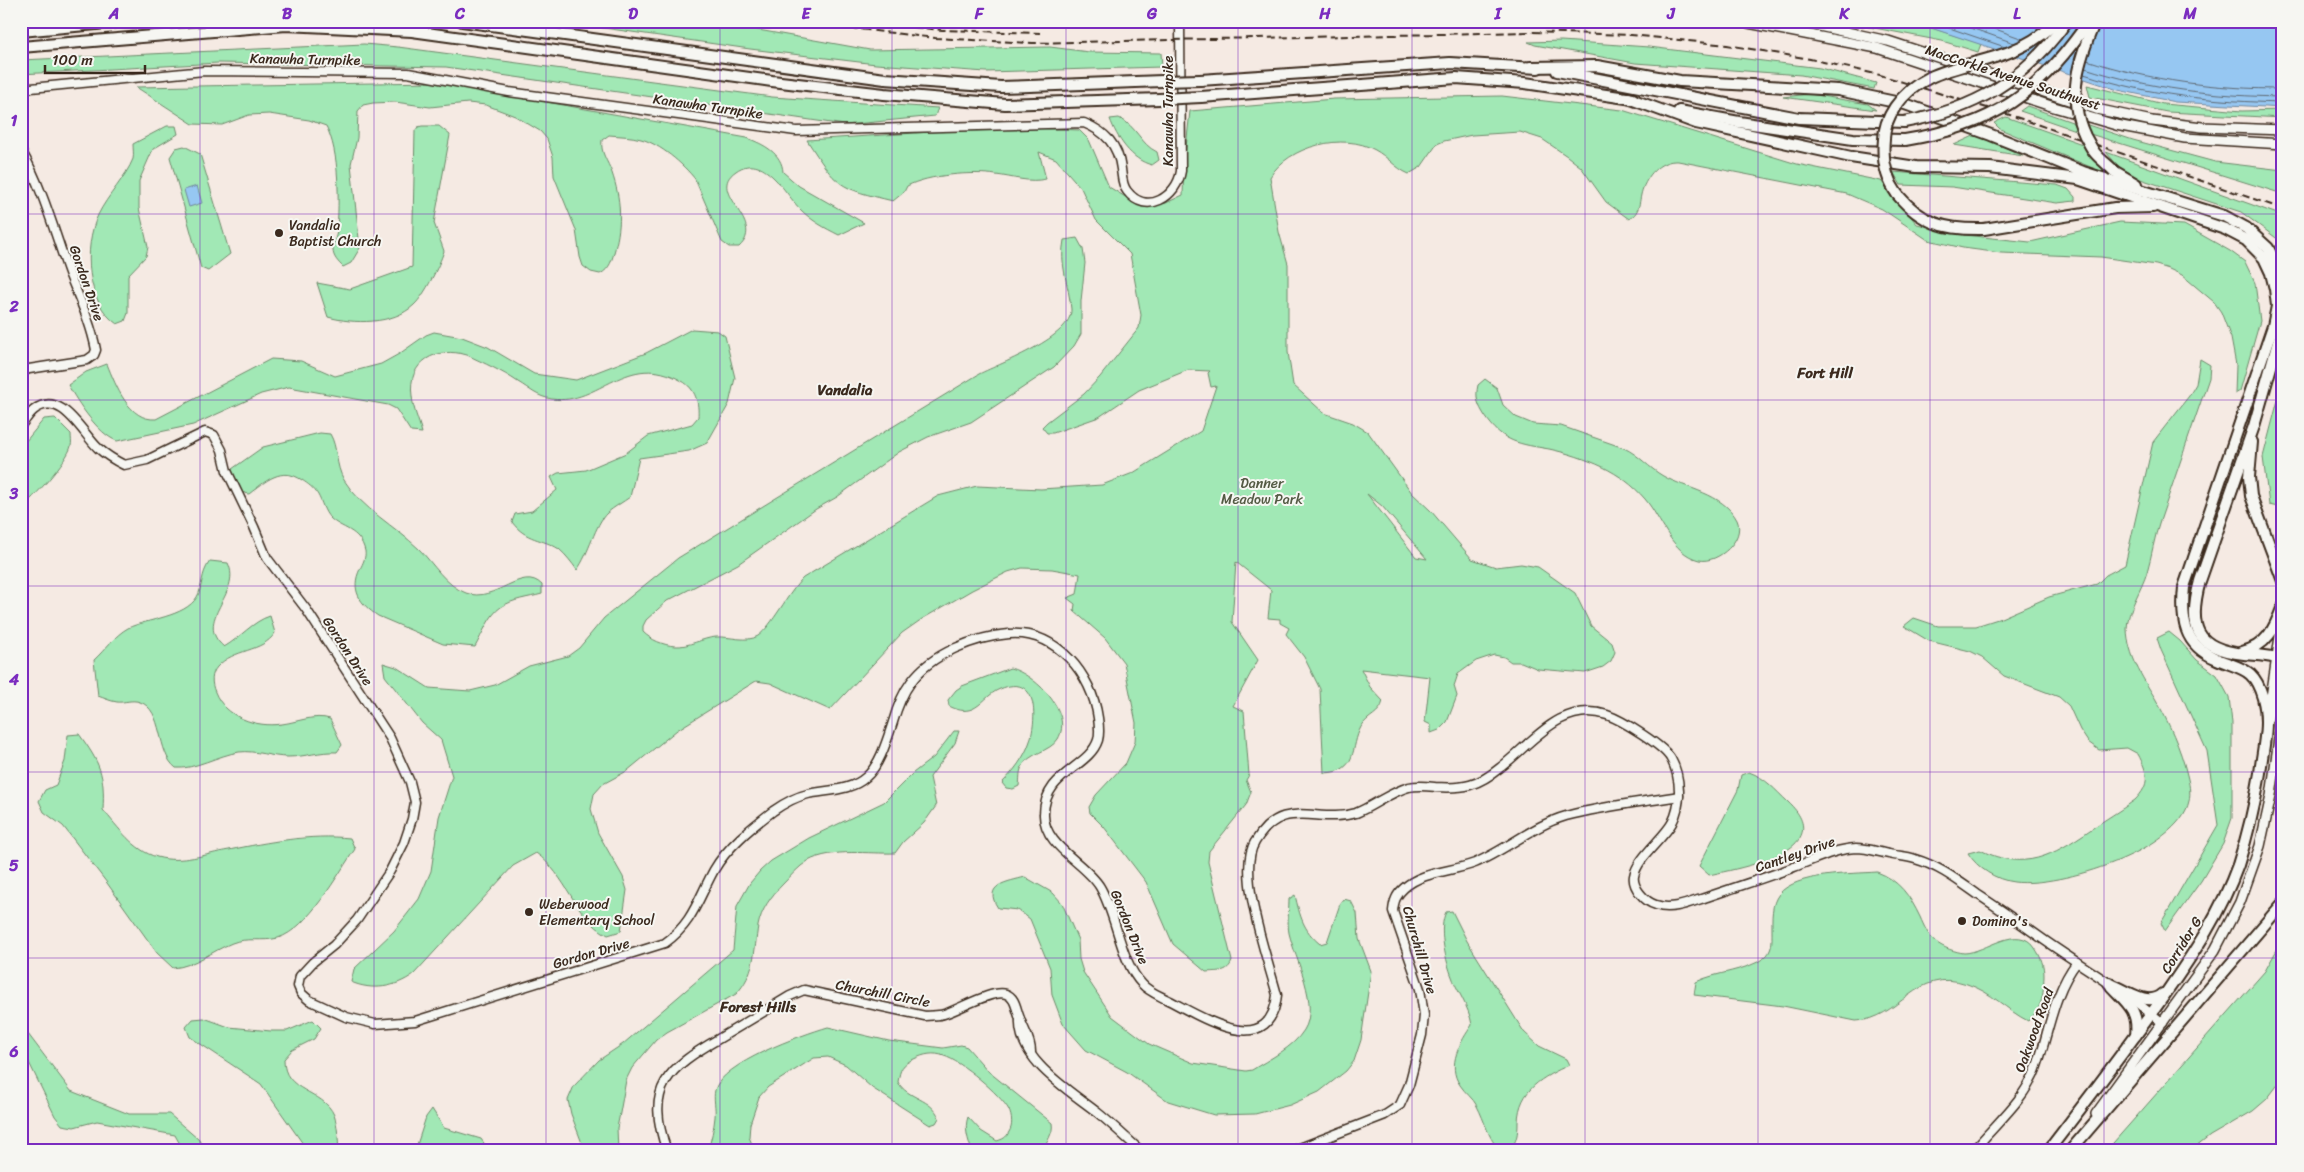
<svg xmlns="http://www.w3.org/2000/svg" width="2304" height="1172" font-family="Sriracha,sans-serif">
  <rect width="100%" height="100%" fill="#f5eae3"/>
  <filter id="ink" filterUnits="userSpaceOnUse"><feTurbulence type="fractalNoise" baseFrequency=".02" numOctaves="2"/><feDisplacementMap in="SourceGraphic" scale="10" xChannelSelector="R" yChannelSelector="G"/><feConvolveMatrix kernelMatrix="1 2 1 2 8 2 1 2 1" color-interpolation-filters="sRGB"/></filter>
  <g filter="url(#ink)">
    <g fill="#a1e8b5" stroke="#6e896a" fill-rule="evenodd">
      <path d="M555 21H708L870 50 1050 47 1089 52 1161 53 1162 67 986 72 876 64 750 49Z"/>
      <path d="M1838 21H1910L1981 44 1978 52 1942 41Z"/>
      <path d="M1561 41 1649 47 1820 68 1876 83 1874 89 1801 75 1635 63 1535 45 1528 42Z"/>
      <path d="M364 44 398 47 772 97 938 108 935 116 845 125 446 67 218 63 21 74V60Z"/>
      <path d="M435 82 747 138C763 144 782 153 783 172L799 186 864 223 839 235C825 228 812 221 801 210 785 194 764 151 736 171 704 193 768 221 739 247H729L722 242 695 179C683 164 660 144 641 139 631 136 619 136 609 135L602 140C600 153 608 161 612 173 621 199 622 223 615 249 612 260 610 269 600 274L591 272 583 266 580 257 576 230 554 176 553 157 547 139 540 131 515 116 486 105 468 103 430 107 395 102 373 103 363 105 358 111 357 138 351 164 360 248 351 263 343 267C338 262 333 257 333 250 333 244 336 237 337 231 339 201 340 152 326 126L309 120 269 114 249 115 222 125 193 124 136 87Z"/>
      <path d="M2087 85 2163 104 2242 111 2283 110V118L2167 112 2090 97Z"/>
      <path d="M1810 94 1868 104 1876 110 1783 97Z"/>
      <path d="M1502 96 1622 110 1797 164 1881 181 1917 224 1964 235 2030 242 2120 222 2184 225 2230 251 2245 262 2255 283 2260 321 2240 391 2235 394 2236 365 2231 338 2221 312 2214 302 2182 275 2169 269 2156 265 2101 257 2001 253 1963 248 1928 240 1882 209 1847 194 1678 161C1661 160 1649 173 1643 188 1638 201 1642 211 1629 219L1606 202 1581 167 1567 156 1542 139 1520 132 1472 135 1444 141 1437 144 1421 167 1409 174C1395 168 1388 157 1375 150 1344 132 1288 146 1270 177L1279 232 1288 264V352L1293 385 1324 413 1353 423 1368 432 1412 493 1431 511 1472 559 1496 567 1521 564 1538 567 1575 593 1591 626 1612 643 1615 652 1611 661 1603 667 1585 673 1538 669 1521 662H1511L1504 657 1494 655 1476 661 1458 674 1454 686 1457 696 1447 722 1439 730 1431 733V725L1425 722 1430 677 1361 669 1370 687 1383 701C1380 715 1368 715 1361 727 1350 747 1359 772 1324 773L1320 689 1304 657 1286 634 1289 628 1280 623V619L1268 618 1271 590 1236 562 1232 622 1258 660 1233 706 1244 711 1249 775 1246 780 1251 792 1246 805 1209 851 1208 862 1232 961C1228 973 1217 971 1206 972L1173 944 1146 882 1104 827 1090 813 1089 807 1096 795 1126 763 1135 742 1136 723 1124 663 1105 638 1074 611 1075 604 1067 598 1077 594 1080 574 1052 569 1022 568 1008 572 972 590 922 619 902 633 830 710 770 683 756 681 677 730 627 771 603 784 594 794 591 809 598 833 623 877 627 890 621 931 608 935C574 917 567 875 536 853L513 866 414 974C395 988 372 991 351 982L354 969 394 931 419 899 431 871 439 817 452 776 441 740 422 723 385 676 383 663 396 667 429 688 470 691 495 685 529 666 568 656 579 648 604 618 678 558 979 374C1001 363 1073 337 1071 309 1069 285 1059 264 1064 240L1077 238 1083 249 1085 263 1081 301V334L1074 346 1054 367 971 422 928 437 899 452 837 497 816 509 738 564 667 601 646 620 643 626V632C651 640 663 645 675 646 689 647 702 638 716 637 729 636 747 643 758 636 772 626 788 593 803 578L938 496 977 486 1041 489 1102 485 1133 473 1201 431 1216 386 1211 387 1208 373 1210 371 1188 370 1139 390 1099 417 1053 433H1047L1042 427 1047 422 1084 394 1100 377 1139 328 1141 315 1130 254 1096 220 1081 188 1068 173 1056 159 1039 152 1046 179C1029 183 1013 177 996 175 972 171 928 175 907 186L904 192 893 201C838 188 837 187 807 140L1008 127 1079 130 1089 140 1109 187 1142 207 1166 203 1183 195 1184 166 1190 111 1334 99ZM1367 494 1382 506 1427 559 1416 557Z"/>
      <path d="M2027 106 2072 122 2078 131 2020 111Z"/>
      <path d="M2006 117 2085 145 2107 174 2000 129 1994 123Z"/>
      <path d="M1119 118C1137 126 1140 144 1157 152L1159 160 1152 165C1131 160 1117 138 1110 119Z"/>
      <path d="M2085 124 2133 140 2215 162 2283 170V194L2090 134Z"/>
      <path d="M167 126H176L178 134 153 149 139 181V208L148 247 146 256 128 275V313L125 321 117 324C86 303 83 247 98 215 107 196 126 177 133 159 134 155 133 149 133 144Z"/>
      <path d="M422 126H439L450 135 434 223 444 251C439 266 425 295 414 305 393 325 353 324 328 317L317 283 350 289 412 267 415 131 418 127Z"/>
      <path d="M1978 134 2023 156 1954 145Z"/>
      <path d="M184 146 200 154 230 254 208 271 201 268 170 157 176 148Z"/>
      <path d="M2106 152 2283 216V243L2241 212 2125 174Z"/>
      <path d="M1893 172 2057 185 2068 189 2075 197V201L2057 203 1952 187 1901 185Z"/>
      <path d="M692 329 718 331 725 336 735 378 729 404 707 443 689 451 639 458 630 497C623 502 614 507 607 513 595 524 589 554 577 570 572 563 566 555 559 549 542 538 526 541 512 522L515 514 532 511 557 490 551 477 558 473 586 470 626 453 648 436 692 424 698 417C699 403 696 389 682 381 627 349 599 406 552 399 537 397 530 389 518 382 502 371 484 363 467 355 437 346 407 361 412 396 413 409 419 421 422 433L411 432 396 409 388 405 289 387 261 394 193 425 117 441C98 434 78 403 68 385L86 372 107 364C116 386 129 421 156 419L271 359 301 361 335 376 381 364 399 354 426 335 434 332 462 337 488 347 534 374 576 380 646 353Z"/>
      <path d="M2200 359 2210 365 2209 378C2193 426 2176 473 2160 521 2154 538 2152 555 2147 572 2142 590 2127 610 2127 629 2128 655 2142 677 2155 698 2168 721 2181 749 2187 775 2189 783 2191 792 2189 801 2179 850 2059 888 2014 882 1996 880 1977 868 1968 853L1980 850C2025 872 2052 856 2090 830 2104 820 2120 811 2135 800 2151 784 2148 773 2138 754L2127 748 2099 750 2088 742 2080 730 2069 706 2059 697 2004 676 1982 657 1970 651 1929 641 1904 626 1914 618 1938 626H1976L2001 618 2049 597 2097 584 2106 575 2125 565 2153 442 2189 396 2196 384Z"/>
      <path d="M1485 379 1497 388 1503 405 1516 417 1533 424 1561 426 1624 448C1639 455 1649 468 1663 476 1686 489 1723 493 1737 520 1746 539 1718 564 1699 560 1671 553 1662 519 1645 499 1633 485 1619 475 1603 467 1586 459 1568 453 1549 449 1520 444 1503 443 1485 416 1478 405 1475 398 1478 385Z"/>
      <path d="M2283 381V487L2278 507 2269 505 2263 457Z"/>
      <path d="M55 418 71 434C71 438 72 443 71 446 68 460 33 499 21 508V447L44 419Z"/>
      <path d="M320 433 330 434C338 447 335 465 344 480 362 509 395 526 419 549 433 563 446 586 466 593 495 604 522 564 542 585V594C528 598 513 599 501 607 489 615 482 635 475 647L443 644 378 616C360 604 350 590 360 569 363 563 366 557 365 551 360 529 341 529 330 518 324 512 322 502 318 495 314 488 308 484 302 480 281 466 266 481 249 494L241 492 230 478 232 469 263 447Z"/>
      <path d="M210 561 228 563C243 594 192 620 224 647 240 638 253 621 270 616L275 633C262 653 234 648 217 667 211 674 211 683 215 692 225 717 256 728 282 724 298 722 314 714 330 719L342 745 337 752C320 751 305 757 288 757 271 757 256 750 239 752 219 755 193 770 176 768 156 753 164 710 140 702 132 699 124 703 117 702 110 701 104 698 98 696L94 660C105 650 115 635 128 628 147 619 185 617 197 597 203 587 200 575 210 561Z"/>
      <path d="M2169 632 2180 641 2197 660 2217 675 2229 697 2232 723V818L2223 844 2201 881 2165 931 2161 923 2218 825 2207 751 2161 650 2157 638Z"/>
      <path d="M1010 668C1034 674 1074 712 1058 739 1050 752 1028 753 1022 767 1019 772 1020 779 1019 786L1013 789 1006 788 1002 783C1013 772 1025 757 1030 741 1037 717 1038 673 1000 689 989 693 982 705 972 709 964 712 957 710 949 706L948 700 956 690 962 686Z"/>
      <path d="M954 731H959L955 743 930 777 936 806 924 823 903 842 895 853C869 854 833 848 808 861 798 867 791 876 783 884 771 896 761 910 758 926 754 952 755 974 736 994L667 1032 656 1040 632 1068 626 1080 620 1113 617 1128 618 1151H585L571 1114 568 1100 574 1086 599 1060 623 1044 733 950 737 906 750 883 760 871 771 861 809 838 884 802 913 773 934 757Z"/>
      <path d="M79 734C100 763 105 774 103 810 118 827 134 851 157 857 182 864 205 854 229 850 268 842 310 834 350 838L355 849C338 874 308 929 278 938 262 942 247 937 232 943 212 951 195 966 173 968L157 953 107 883 63 826 44 812 39 801 45 790 56 785 65 761 68 735Z"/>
      <path d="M1749 772C1766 778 1775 790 1788 802 1840 851 1740 868 1709 875L1699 866 1738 790 1741 775Z"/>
      <path d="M1877 872C1899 880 1910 896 1920 917 1924 926 1928 936 1936 942 1943 948 1956 952 1964 953 1985 953 2018 922 2035 948 2041 957 2044 965 2044 976 2043 997 2043 1006 2028 1021 2006 1010 1992 992 1967 984 1915 966 1900 1020 1856 1021L1783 1006 1694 995 1696 982C1716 972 1747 971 1764 958 1773 951 1772 941 1772 931 1772 918 1771 904 1779 894 1796 873 1851 874 1877 872Z"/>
      <path d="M1025 877 1053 893 1062 903 1078 940 1079 959 1083 972 1112 1016 1149 1044 1193 1063 1246 1071 1252 1070C1269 1059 1293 1048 1304 1030 1320 1005 1295 959 1289 933 1287 923 1289 909 1289 899L1295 895C1300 916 1303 930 1320 944L1327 942 1340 904 1344 899 1351 901 1357 913 1359 939 1371 971 1361 1040 1354 1061 1346 1071 1319 1092 1290 1105 1255 1114 1214 1115 1168 1101 1127 1072 1086 1050 1063 1024 1052 995 1050 968 1030 919 1018 910 998 908C982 884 1008 882 1025 877Z"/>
      <path d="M1452 911 1467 941 1524 1032 1539 1046 1566 1059 1569 1065C1543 1077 1519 1089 1518 1122 1518 1133 1517 1142 1509 1151H1500C1488 1138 1485 1121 1477 1106 1473 1098 1465 1093 1460 1085 1446 1065 1461 1041 1472 1025 1469 1006 1457 992 1451 974 1445 957 1438 928 1446 912Z"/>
      <path d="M2283 939V1078L2267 1099 2253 1111 2210 1136 2191 1151H2106L2265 971Z"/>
      <path d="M204 1018 229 1027 271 1031H287L313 1020 321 1028 314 1039 292 1050 284 1059C283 1093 323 1089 334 1115 338 1126 338 1140 339 1151H308L261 1084 190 1037 186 1027 193 1019Z"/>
      <path d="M21 1019 25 1030 71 1091 129 1114H169L198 1139 207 1151C188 1151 184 1153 175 1135L97 1121 74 1127 62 1125 55 1116 21 1046Z"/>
      <path d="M828 1027 889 1041 943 1048 961 1045 967 1047 989 1072 1052 1123C1054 1134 1046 1140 1044 1151H972C968 1140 964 1128 968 1117L981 1131 997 1141C1003 1139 1006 1138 1009 1132 1013 1126 1012 1117 1009 1110 1000 1094 961 1061 944 1056 934 1052 924 1054 914 1059 902 1064 900 1069 898 1082 907 1099 932 1098 939 1118L936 1123 930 1125 872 1088 846 1065 828 1057 814 1058 768 1087 759 1097 750 1124 749 1137 755 1151H708C711 1139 714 1128 715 1117 716 1107 713 1099 715 1090 722 1063 801 1035 828 1027Z"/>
      <path d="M432 1109 444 1128 481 1139 486 1146V1151H415L426 1117Z"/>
    </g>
    <g fill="#96c7f2" stroke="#72889d">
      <path d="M1910 21H2283V108L2175 102 2118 90Z"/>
      <path d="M197 186 202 203 189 207 184 190Z"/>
    </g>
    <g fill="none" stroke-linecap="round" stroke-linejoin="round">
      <g stroke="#5f6973" stroke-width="1">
        <path d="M1929 21 2005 47"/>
        <path d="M1951 21 2014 43"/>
        <path d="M1973 21 2023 39"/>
        <path d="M2087 60C2151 81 2216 89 2283 89"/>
        <path d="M2085 68C2150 89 2215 96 2283 97"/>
        <path d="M2084 74C2151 96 2212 101 2283 103"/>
      </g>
      <defs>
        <g id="secondary">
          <path d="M21 89 204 71 408 73 509 92 796 131 1084 123C1106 132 1118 145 1121 169 1122 176 1122 185 1127 191 1146 216 1177 197 1181 171L1180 21"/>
          <path d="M21 150C43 189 54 231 69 273 79 298 91 323 96 350L94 355 87 360 29 369 21 372"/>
          <path d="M21 425C25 421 29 414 34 410 61 389 82 433 98 448 106 455 114 460 124 465L147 460 205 432 214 435 222 450 227 471 254 527 267 558 306 609 390 738 410 782 415 802 412 819 404 843 390 871 357 920 334 945 313 962 300 976 298 986 301 993 309 1000 346 1017 375 1024 415 1021 665 943C693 923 698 899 714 870 727 847 752 827 773 811 783 804 795 797 808 794 827 790 851 791 866 777 880 765 887 740 893 722 897 708 902 694 911 682 932 653 975 637 1009 634 1056 630 1092 674 1098 718 1099 725 1100 733 1098 740 1089 768 1044 773 1044 814 1043 846 1086 863 1100 887 1117 916 1120 961 1142 984 1148 991 1158 995 1166 999 1199 1015 1270 1063 1277 995 1268 960 1236 872 1255 842 1283 795 1317 825 1356 813 1374 806 1390 792 1409 787 1418 785 1426 786 1435 787 1464 789 1478 786 1501 767 1532 743 1562 700 1607 715 1622 720 1664 746 1671 759 1681 777 1682 804 1672 823 1663 839 1637 858 1634 876 1632 887 1645 902 1656 905 1672 911 1691 902 1707 897 1736 887 1765 878 1794 867 1814 860 1834 849 1856 848 1868 848 1878 852 1889 854 1897 856 1906 856 1915 859 1939 866 1957 880 1977 894 1997 907 2017 921 2037 935 2062 953 2088 969 2113 986"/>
          <path d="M2127 995 2163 1023"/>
          <path d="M1020 1019C1017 1060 1069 1090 1098 1113 1113 1125 1126 1138 1141 1151"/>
          <path d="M667 1151C644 1087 668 1068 720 1038 743 1024 767 1010 790 996L804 990 925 1016C931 1015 938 1016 944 1014 958 1010 993 989 1006 994 1015 997 1016 1008 1019 1016 1023 1029 1031 1038 1031 1052"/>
          <path d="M1292 1151 1385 1115 1400 1105 1409 1085 1422 1035 1424 1015 1420 989 1393 911C1394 901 1396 895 1404 888 1423 871 1452 872 1475 863 1506 850 1534 825 1566 816 1603 806 1642 802 1679 796"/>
          <path d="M1973 1151C1994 1125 2024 1101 2036 1069 2049 1033 2053 993 2077 962"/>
        </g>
        <g id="primary">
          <path d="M1738 21 1877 48 2054 107 2116 125 2185 138 2283 144"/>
          <path d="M1796 21 1888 41 2096 109 2152 121 2202 127 2283 130"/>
          <path d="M2268 718 2283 616"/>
          <path d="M2096 1114 2215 950 2240 902 2260 846 2271 796 2283 710"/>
        </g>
        <g id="highway">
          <path d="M462 21 885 79 1001 87 1162 81"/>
          <path d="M21 31 129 21"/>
          <path d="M21 47 286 25 412 31 772 81 884 94 1005 104 1160 99"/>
          <path d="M1531 67 1597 66 1680 81 1838 90 1905 104 1991 135 2083 172 2224 216 2246 228 2268 248 2283 277"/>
          <path d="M1557 71 1799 118 1904 122"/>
          <path d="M1200 80 1450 63 1538 68"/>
          <path d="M1201 97 1456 78 1525 83 1633 99"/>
          <path d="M1628 98 1696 123 1851 157 1916 167 1990 168 2078 179 2225 229 2246 240 2264 258 2271 273 2275 289 2277 306 2273 326 2184 587C2181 619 2183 645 2217 659 2242 670 2254 667 2263 698 2270 723 2263 747 2260 773 2255 804 2248 834 2238 865 2221 912 2194 953 2166 993 2128 1047 2088 1099 2048 1151"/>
          <path d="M1679 111 1739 122 1853 139 1905 140"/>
          <path d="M2114 171 2136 184"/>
          <path d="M1897 194C1922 224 1945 230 1984 229L2115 208 2153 207"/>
          <path d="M2283 325 2254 426 2200 581C2188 625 2194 649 2244 654 2257 655 2271 655 2283 660"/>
          <path d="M2252 442 2249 477 2251 496 2283 581"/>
          <path d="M2242 652C2267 646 2275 628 2283 606"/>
          <path d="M2109 983C2126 990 2148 1008 2163 994"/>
          <path d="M2111 986C2127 1003 2139 1010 2136 1035"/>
          <path d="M2070 1151 2283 903"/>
        </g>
      </defs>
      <use href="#secondary" stroke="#3b2a1e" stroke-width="11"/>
      <use href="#primary" stroke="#3b2a1e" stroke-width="12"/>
      <use href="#highway" stroke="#3b2a1e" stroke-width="14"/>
      <use href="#secondary" stroke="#f6f6f2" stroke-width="8"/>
      <use href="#primary" stroke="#f6f6f2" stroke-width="9"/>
      <use href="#highway" stroke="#f6f6f2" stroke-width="10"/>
      <g stroke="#3b2a1e" stroke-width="2" stroke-dasharray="8 4" stroke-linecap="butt">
        <path d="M790 21 935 38 1032 43 1530 32 1631 35 1727 45 1810 59 1880 75 2010 115 2283 209"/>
        <path d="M854 21 942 30 1040 33"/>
      </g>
      <defs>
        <g id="highway-bridge">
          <path d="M2095 21C2079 59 2066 96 2085 136 2088 141 2091 148 2095 153 2100 159 2108 165 2114 171"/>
          <path d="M1162 81 1200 80"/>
          <path d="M1160 99 1201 97"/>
          <path d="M1904 122C1974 110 2025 80 2067 21"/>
          <path d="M1905 140C1993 126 2039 94 2089 21"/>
          <path d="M1897 194C1885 177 1882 159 1884 139 1884 128 1889 116 1895 107 1920 71 1957 69 1995 57 2018 50 2040 39 2057 21"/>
        </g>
      </defs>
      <use href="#highway-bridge" stroke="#3b2a1e" stroke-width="14" stroke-linecap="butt"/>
      <use href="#highway-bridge" stroke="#f6f6f2" stroke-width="10"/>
    </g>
  </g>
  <path fill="none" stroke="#7b2cbf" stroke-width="1" stroke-opacity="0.55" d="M200 21V1151M374 21V1151M546 21V1151M720 21V1151M892 21V1151M1066 21V1151M1238 21V1151M1412 21V1151M1585 21V1151M1758 21V1151M1930 21V1151M2104 21V1151M21 214H2283M21 400H2283M21 586H2283M21 772H2283M21 958H2283"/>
  <g fill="#3b2a1e" stroke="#f6f6f2" stroke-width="2">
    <circle cx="279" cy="233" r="5"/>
    <circle cx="529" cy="912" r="5"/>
    <circle cx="1962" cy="921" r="5"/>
  </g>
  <g text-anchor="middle" stroke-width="4" stroke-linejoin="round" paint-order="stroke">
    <g font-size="14" fill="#3b2a1e" stroke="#f6f6f2">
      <text transform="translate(305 59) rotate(1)" y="5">Kanawha Turnpike</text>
      <text transform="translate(2013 77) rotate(18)" y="5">MacCorkle Avenue Southwest</text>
      <text transform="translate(708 106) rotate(8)" y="5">Kanawha Turnpike</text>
      <text transform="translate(1168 111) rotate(-90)" y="5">Kanawha Turnpike</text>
      <text transform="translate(87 283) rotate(71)" y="5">Gordon Drive</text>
      <text transform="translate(348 651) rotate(57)" y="5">Gordon Drive</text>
      <text transform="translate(1795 854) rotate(-19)" y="5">Cantley Drive</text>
      <text transform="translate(1130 927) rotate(68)" y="5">Gordon Drive</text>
      <text transform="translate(2181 945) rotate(-58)" y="5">Corridor G</text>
      <text transform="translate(1420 950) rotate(74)" y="5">Churchill Drive</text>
      <text transform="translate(591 953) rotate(-16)" y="5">Gordon Drive</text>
      <text transform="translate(883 993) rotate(11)" y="5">Churchill Circle</text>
      <text transform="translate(2034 1030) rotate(-70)" y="5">Oakwood Road</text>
    </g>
    <g font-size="14" fill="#3b2a1e" stroke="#f6f6f2" text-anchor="start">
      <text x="289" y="230">Vandalia<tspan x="289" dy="16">Baptist Church</tspan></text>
      <text x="539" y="909">Weberwood<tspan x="539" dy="16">Elementary School</tspan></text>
      <text x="1972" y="926">Domino's</text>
    </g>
    <g font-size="14" fill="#545a44" stroke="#f6f6f2">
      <text x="1262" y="488">Danner<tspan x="1262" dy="16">Meadow Park</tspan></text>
    </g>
    <g font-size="15" font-weight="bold" fill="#3b2a1e" stroke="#f6f6f2">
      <text x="1825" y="378">Fort Hill</text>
      <text x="845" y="395">Vandalia</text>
      <text x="758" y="1012">Forest Hills</text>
    </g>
  </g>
  <rect width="2304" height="1172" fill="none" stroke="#f6f6f2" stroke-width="55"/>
  <path d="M45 65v8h100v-8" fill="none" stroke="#3b2a1e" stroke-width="2.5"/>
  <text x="52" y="65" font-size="15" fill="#3b2a1e" stroke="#f6f6f2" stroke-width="4" paint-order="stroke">100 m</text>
  <rect x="28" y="28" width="2248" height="1116" fill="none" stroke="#7b2cbf" stroke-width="2"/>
  <g font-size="16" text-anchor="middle" font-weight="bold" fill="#7b2cbf">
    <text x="114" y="19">A</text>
    <text x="287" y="19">B</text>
    <text x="460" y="19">C</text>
    <text x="633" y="19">D</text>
    <text x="806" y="19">E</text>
    <text x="979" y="19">F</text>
    <text x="1152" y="19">G</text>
    <text x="1325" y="19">H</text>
    <text x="1498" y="19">I</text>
    <text x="1671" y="19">J</text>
    <text x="1844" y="19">K</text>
    <text x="2017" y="19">L</text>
    <text x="2190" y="19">M</text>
    <text x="14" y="126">1</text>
    <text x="14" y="312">2</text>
    <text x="14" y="499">3</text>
    <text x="14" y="685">4</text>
    <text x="14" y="871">5</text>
    <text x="14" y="1057">6</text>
  </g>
</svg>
